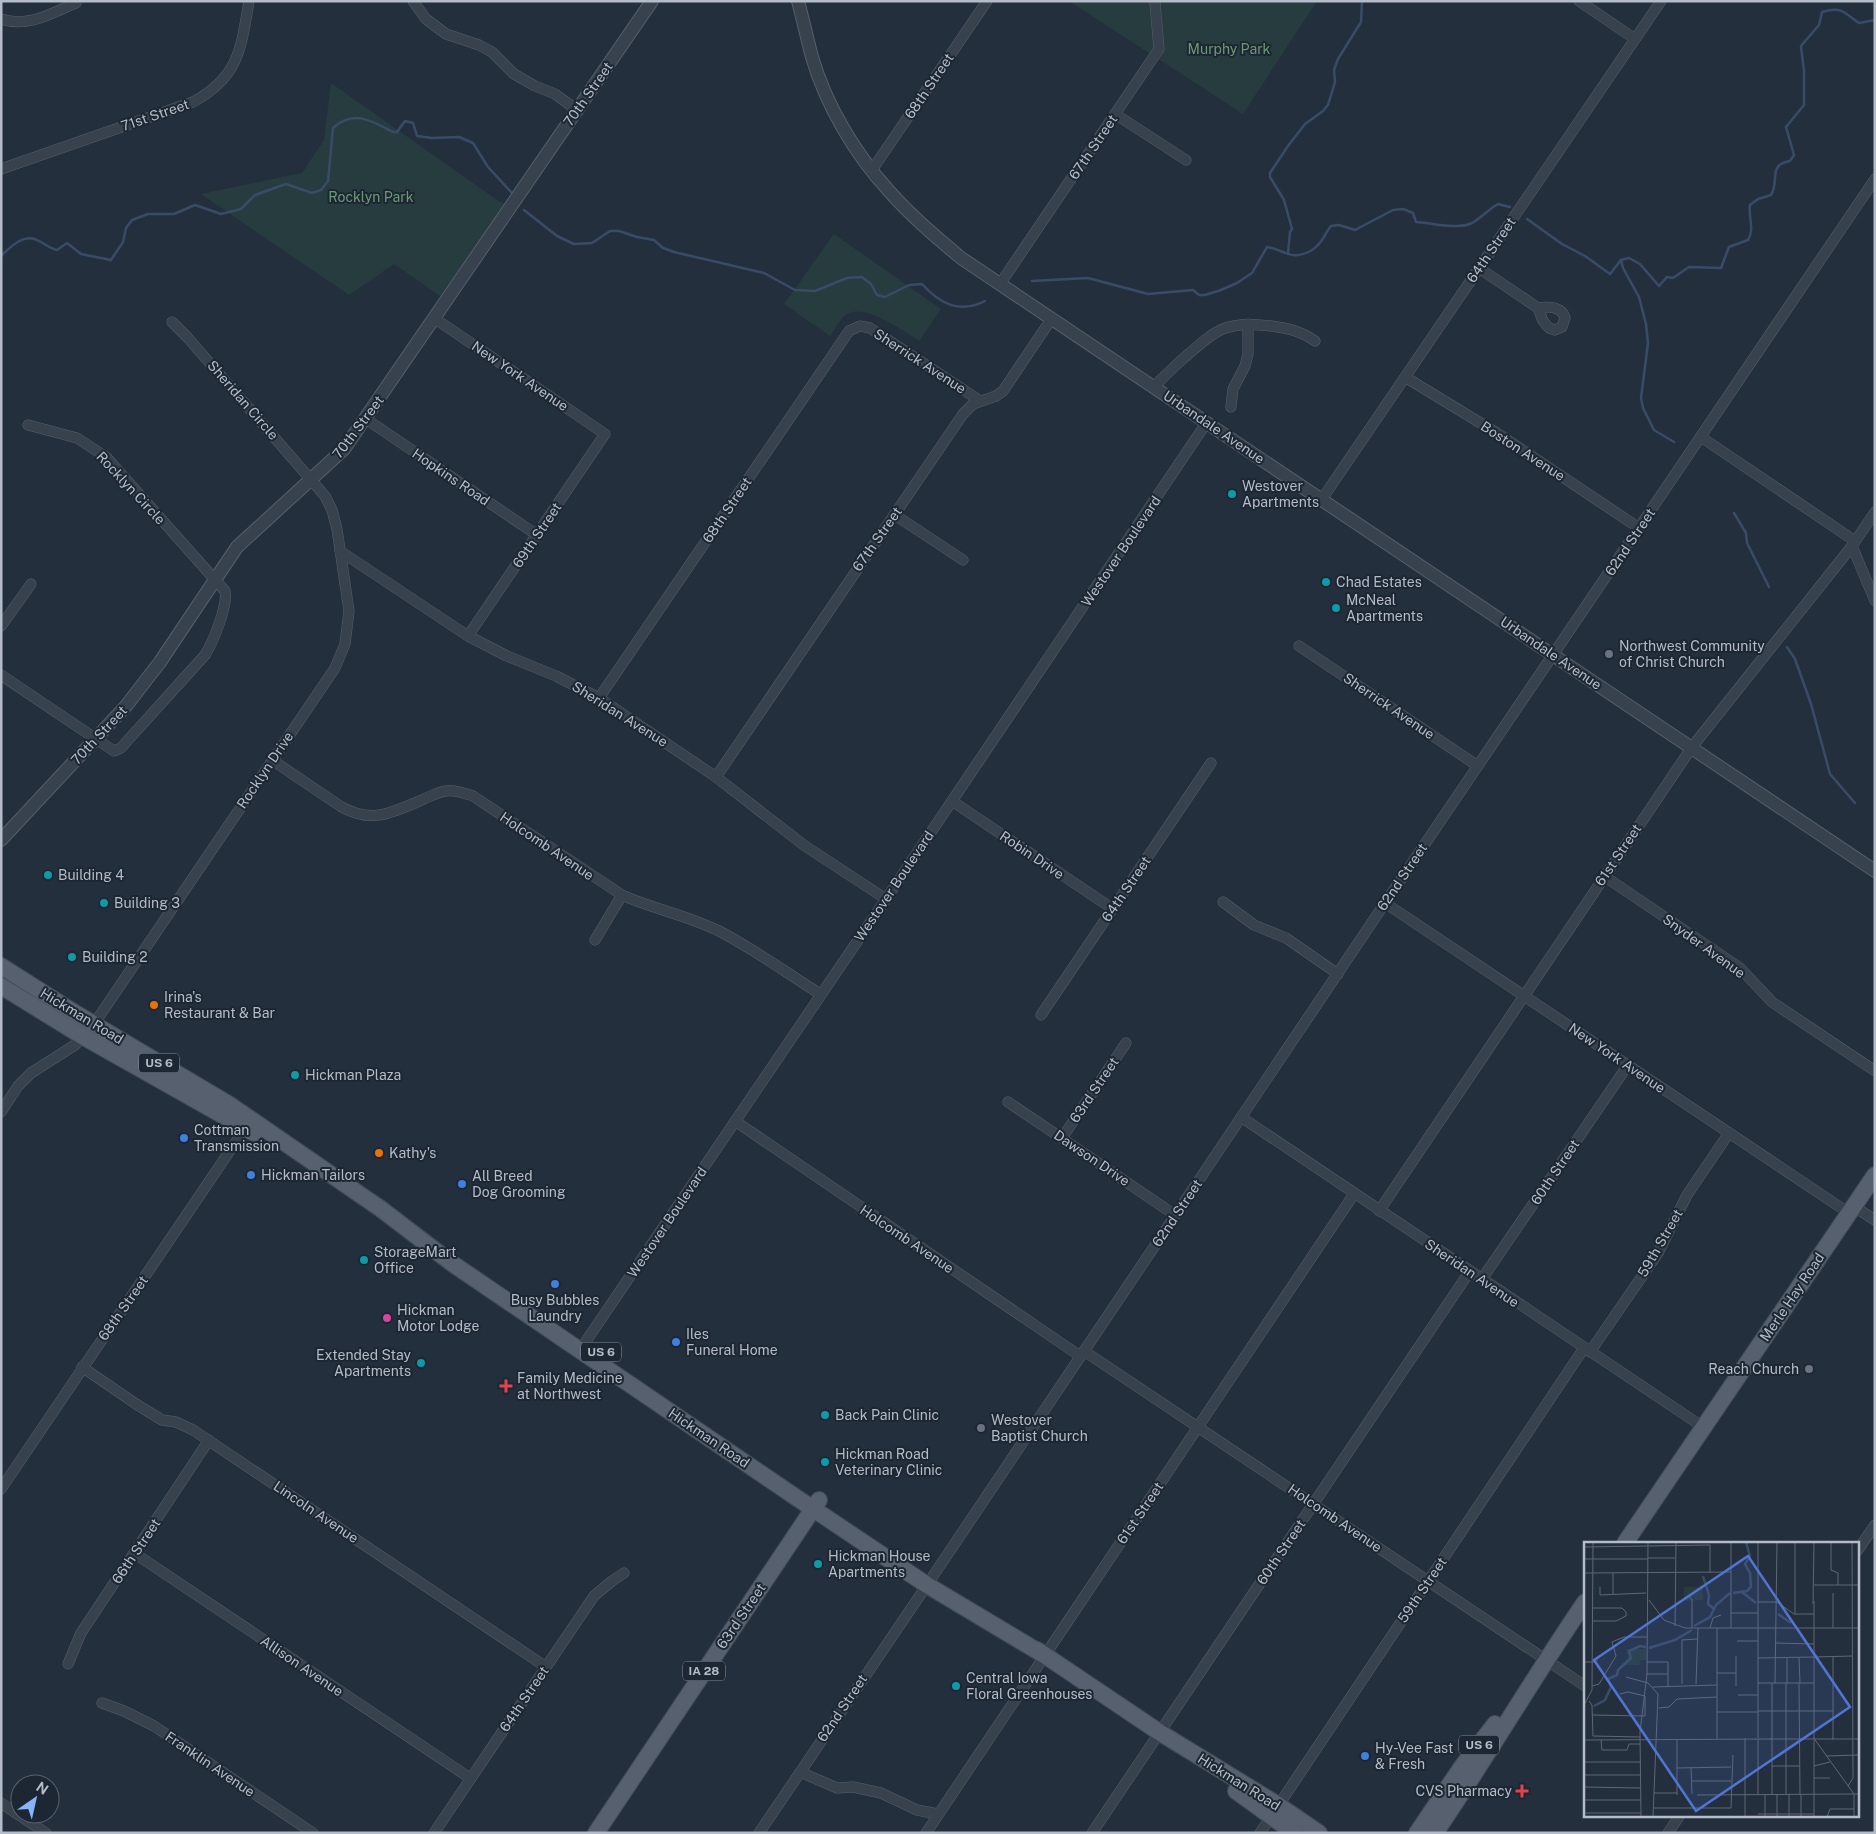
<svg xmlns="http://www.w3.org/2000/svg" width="1876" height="1834" font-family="'Public Sans',sans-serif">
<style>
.green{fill:#263c3f}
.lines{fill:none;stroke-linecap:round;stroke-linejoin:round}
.stream{stroke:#394c67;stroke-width:2.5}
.minor-casing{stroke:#565f6c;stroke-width:11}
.tertiary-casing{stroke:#565f6c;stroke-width:14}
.primary-casing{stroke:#414a57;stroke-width:18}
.minor{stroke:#38414e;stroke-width:10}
.tertiary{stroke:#38414e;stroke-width:12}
.primary{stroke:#56606e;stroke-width:16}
.culture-dot{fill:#0f9aa8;stroke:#1d2633;stroke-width:2}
.worship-dot{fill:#6b7280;stroke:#1d2633;stroke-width:2}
.food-dot{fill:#e8710a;stroke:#1d2633;stroke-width:2}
.shop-dot{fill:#3f7fe0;stroke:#1d2633;stroke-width:2}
.hotel-dot{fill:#d1479c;stroke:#1d2633;stroke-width:2}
.health-dot{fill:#e0444e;stroke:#1d2633;stroke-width:2}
.labels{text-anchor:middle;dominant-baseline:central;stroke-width:4;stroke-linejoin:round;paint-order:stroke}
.shield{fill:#1d2633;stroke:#878f9c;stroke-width:1}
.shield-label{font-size:12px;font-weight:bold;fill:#b4bcc9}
.park-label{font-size:14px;fill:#6b9a76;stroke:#1d2633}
.street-label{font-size:14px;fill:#b4bcc9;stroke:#1d2633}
.poi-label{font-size:14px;fill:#b4bcc9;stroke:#1d2633;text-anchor:start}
.inset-river{fill:none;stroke:#394c67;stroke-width:2.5}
.inset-road{fill:none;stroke:#5e6776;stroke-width:1}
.view{fill:#5274d3;fill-opacity:0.15;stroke:#5274d3;stroke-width:2.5}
.inset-edge{fill:none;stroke:#b4bcc9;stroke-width:2.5}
</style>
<rect width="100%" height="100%" fill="#242f3e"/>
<!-- green -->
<g class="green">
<polygon points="1069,1 1317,1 1243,114"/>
<polygon points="331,83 500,202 512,205 446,300 394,264 349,295 201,194 302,173 324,140"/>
<path d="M834,234L941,309L919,341C904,331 861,300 844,316C839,322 834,330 830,336L784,304Z"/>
</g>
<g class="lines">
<!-- stream -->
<g class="stream">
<path d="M524,210L557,236L574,244L592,243L610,231H619L637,237L654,240L663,248L674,252L764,273L795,290L815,291L847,278L862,277L871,284L877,295L885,297L909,285L922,284C940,304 960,314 985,301"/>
<path d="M1527,219L1562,244L1585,256L1610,274L1621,260L1629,258L1640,264L1659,286L1667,277L1673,278L1689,267L1721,268L1729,247L1748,240C1755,228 1748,217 1750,205L1758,199L1771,195C1780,181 1767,165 1790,161L1794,155L1786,127L1804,105V71L1801,46L1819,25L1822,12C1842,6 1843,12 1859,23L1875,20"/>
<polyline points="1288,254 1290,232 1292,229 1284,200 1270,177 1270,173 1288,146 1305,124 1323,111 1328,105 1335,82 1334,70 1338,59 1361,22 1362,1"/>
<path d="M1,256C10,247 25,232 39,241C45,244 49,248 57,250L67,243L81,254L111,260L123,242L126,228L132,220L148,214H174L195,205L221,214L241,209L255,195L286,184L312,193L321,190L328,181L333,128C354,109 372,121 393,132H397L405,121L413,123L417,136L432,138L459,137L473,143L488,167L511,192"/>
<polyline points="1621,260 1623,268 1639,297 1646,324 1648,343 1641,398 1643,408 1654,430 1674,442"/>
<path d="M1032,281L1088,278L1148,294L1193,290L1199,295H1205L1221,290L1237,283L1252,273L1267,247C1275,248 1281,252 1289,254C1297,258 1312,252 1318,245C1323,240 1326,232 1331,226L1339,225L1355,230L1393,210L1403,209L1413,213L1416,222C1432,223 1457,230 1472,223C1481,218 1489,209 1498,204L1510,207"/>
<polyline points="1734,513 1746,533 1747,543 1769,587"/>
<polyline points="1787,647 1795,659 1811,704 1830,774 1855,803"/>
</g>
<!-- minor casing -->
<g class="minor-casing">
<g id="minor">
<polyline points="413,1 426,19 446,34 479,45 492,52 514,74 535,86 555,94 577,110"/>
<polyline points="1579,1 1635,39"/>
<path d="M1,19C28,28 52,13 76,3"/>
<polyline points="1115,114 1186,160"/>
<path d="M1,169L193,102C239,77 241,49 249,1"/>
<polyline points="872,170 987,1"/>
<path d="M1479,268L1538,308L1543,321L1549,328L1555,330L1562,327L1565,318C1562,307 1549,306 1538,308"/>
<polyline points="1000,284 1159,49 1155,3"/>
<polyline points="434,318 605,434 468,636"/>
<polyline points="1405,377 1497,433 1639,528"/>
<path d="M1154,387C1164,376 1174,367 1185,357C1217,329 1227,320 1271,326C1287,328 1301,331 1315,341"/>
<polyline points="1231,407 1233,389 1245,366 1248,354 1248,324"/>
<polyline points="366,419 537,535"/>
<polyline points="1701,437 1855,541"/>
<polyline points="1322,499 1661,1"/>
<polyline points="895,515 963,560"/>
<polyline points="1852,546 1875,601"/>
<polyline points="340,551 468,636 507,656 556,676 599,698 716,777 805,846 886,899"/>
<polyline points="1,626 31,584"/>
<polyline points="1299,646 1478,766"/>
<path d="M1,675L114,751L121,748L128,740L205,655C213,642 228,606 225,591L106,457L77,438L28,425"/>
<polyline points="599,698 849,331 860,326 870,328 979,400"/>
<path d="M272,760L340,806C372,825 393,812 424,799C431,796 438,792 446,791C456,790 464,793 473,796L622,895C653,909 687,915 719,931C754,949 787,973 820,994"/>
<polyline points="716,777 963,414 973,404 996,396 1003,391 1052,318"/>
<polyline points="952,801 1113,909"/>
<polyline points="1604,876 1740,968 1772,1002 1875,1071"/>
<polyline points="1223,902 1254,925 1286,938 1338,974"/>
<polyline points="1385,903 1849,1213"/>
<polyline points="595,940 622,895"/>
<polyline points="1041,1015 1211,763"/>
<polyline points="1008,1102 1175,1215"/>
<polyline points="1,1112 18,1086 31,1073 75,1045 94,1024 335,668 345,644 349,611 337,529 332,510 325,496 188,338 172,322"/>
<polyline points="1241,1117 1703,1427"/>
<polyline points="735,1121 1080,1356"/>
<polyline points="1062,1138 1126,1043"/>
<polyline points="1853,1206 1875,1220"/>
<polyline points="1379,1211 1692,747 1852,546 1875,512"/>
<polyline points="1482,1279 1628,1065"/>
<polyline points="580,1350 886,899 1207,422"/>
<polyline points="1084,1351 1585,1686"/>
<polyline points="1590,1352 1658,1253 1687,1195 1729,1133"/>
<polyline points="82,1367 136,1404 162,1420 176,1422 193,1430 546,1667"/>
<polyline points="1,1489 248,1124"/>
<polyline points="1857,1551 1875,1525"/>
<polyline points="134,1553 470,1778"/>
<polyline points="933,1576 1385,903 1875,179"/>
<polyline points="68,1664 81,1633 209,1440"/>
<polyline points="102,1703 124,1711 154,1726 313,1833"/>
<polyline points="800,1772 837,1788 853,1787 881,1793 917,1810 938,1814"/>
<polyline points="1,1803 46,1833"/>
<polyline points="434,1833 594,1596 612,1581 624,1573"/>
<polyline points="759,1833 927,1585"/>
<polyline points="926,1833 1354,1194"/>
<polyline points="1092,1833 1470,1271"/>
<polyline points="1260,1833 1584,1348"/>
<polyline points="1668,1833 1680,1815"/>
</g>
</g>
<!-- tertiary casing -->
<g class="tertiary-casing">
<g id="tertiary">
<path d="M798,1C803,20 807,38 812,57C826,105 855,154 889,191C911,216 936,237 961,258L1875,871"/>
<polyline points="1,840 126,706 160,662 237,547 344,449 652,1"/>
</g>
</g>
<!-- primary casing -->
<g class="primary-casing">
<g id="primary">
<polyline points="1,966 75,1013 230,1105 381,1209 453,1264 794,1496 927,1585 1044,1655"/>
<polyline points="1,986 82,1036 254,1133"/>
<polyline points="1625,1543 1875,1175"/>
<polyline points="1037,1650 1159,1732 1278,1805 1319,1833"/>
<polyline points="1236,1791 1294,1833"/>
<polyline points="596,1833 819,1500"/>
<polyline points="1417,1833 1461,1768 1495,1724"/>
<path d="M1435,1833C1487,1757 1533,1678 1585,1602"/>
</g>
</g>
<!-- minor -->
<use href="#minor" class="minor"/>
<!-- tertiary -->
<use href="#tertiary" class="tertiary"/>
<!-- primary -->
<use href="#primary" class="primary"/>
</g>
<!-- markers -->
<g class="culture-dot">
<circle cx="1232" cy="494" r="5"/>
<circle cx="1326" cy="582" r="5"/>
<circle cx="1336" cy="608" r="5"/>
<circle cx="48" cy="875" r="5"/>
<circle cx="104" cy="903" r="5"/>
<circle cx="72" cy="957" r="5"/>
<circle cx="295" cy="1075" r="5"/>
<circle cx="364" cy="1260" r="5"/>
<circle cx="421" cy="1363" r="5"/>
<circle cx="825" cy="1415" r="5"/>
<circle cx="825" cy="1462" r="5"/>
<circle cx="818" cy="1564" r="5"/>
<circle cx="956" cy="1686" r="5"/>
</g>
<g class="worship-dot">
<circle cx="1609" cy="654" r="5"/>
<circle cx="1809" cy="1369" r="5"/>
<circle cx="981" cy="1428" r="5"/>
</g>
<g class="food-dot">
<circle cx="154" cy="1005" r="5"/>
<circle cx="379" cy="1153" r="5"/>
</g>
<g class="shop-dot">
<circle cx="184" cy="1138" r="5"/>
<circle cx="251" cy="1175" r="5"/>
<circle cx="462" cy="1184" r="5"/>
<circle cx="555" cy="1284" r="5"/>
<circle cx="676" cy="1342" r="5"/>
<circle cx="1365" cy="1756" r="5"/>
</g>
<circle class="hotel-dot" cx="387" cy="1318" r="5"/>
<g class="health-dot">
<path d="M503.5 1378.5h5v5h5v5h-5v5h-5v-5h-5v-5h5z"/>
<path d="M1519.5 1783.5h5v5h5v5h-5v5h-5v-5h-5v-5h5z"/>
</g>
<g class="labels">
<!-- shield labels -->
<g class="shield">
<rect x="139" y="1053.5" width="40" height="19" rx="4"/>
<rect x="581" y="1342.5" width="40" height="19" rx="4"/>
<rect x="683" y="1661.5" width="42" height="19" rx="4"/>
<rect x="1459" y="1735.5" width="40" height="19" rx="4"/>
</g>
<g class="shield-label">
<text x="159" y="1063">US 6</text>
<text x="601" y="1352">US 6</text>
<text x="704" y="1671">IA 28</text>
<text x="1479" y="1745">US 6</text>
</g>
<!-- park labels -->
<g class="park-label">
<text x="1229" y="49">Murphy Park</text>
<text x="371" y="197">Rocklyn Park</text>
</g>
<!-- street labels -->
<g class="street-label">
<text transform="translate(929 86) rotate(-56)">68th Street</text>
<text transform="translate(588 94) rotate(-55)">70th Street</text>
<text transform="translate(155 115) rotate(-19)">71st Street</text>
<text transform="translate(1093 147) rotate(-56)">67th Street</text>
<text transform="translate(1491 250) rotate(-56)">64th Street</text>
<text transform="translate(920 361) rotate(33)">Sherrick Avenue</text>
<text transform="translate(520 376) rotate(34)">New York Avenue</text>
<text transform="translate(243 400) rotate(49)">Sheridan Circle</text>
<text transform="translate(358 427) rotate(-53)">70th Street</text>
<text transform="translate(1214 427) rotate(34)">Urbandale Avenue</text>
<text transform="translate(1523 451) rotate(33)">Boston Avenue</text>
<text transform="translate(451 477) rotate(34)">Hopkins Road</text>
<text transform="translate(131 488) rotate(47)">Rocklyn Circle</text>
<text transform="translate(727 510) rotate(-56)">68th Street</text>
<text transform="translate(537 535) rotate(-56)">69th Street</text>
<text transform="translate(877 539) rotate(-55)">67th Street</text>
<text transform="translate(1630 542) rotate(-56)">62nd Street</text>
<text transform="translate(1121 551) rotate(-56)">Westover Boulevard</text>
<text transform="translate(1551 653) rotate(34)">Urbandale Avenue</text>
<text transform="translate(1389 706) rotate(34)">Sherrick Avenue</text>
<text transform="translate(620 714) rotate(32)">Sheridan Avenue</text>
<text transform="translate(99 735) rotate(-47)">70th Street</text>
<text transform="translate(265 770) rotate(-56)">Rocklyn Drive</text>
<text transform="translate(547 846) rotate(34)">Holcomb Avenue</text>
<text transform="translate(1032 855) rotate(34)">Robin Drive</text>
<text transform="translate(1618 855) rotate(-56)">61st Street</text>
<text transform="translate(1402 877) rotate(-56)">62nd Street</text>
<text transform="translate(894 886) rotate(-56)">Westover Boulevard</text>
<text transform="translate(1126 889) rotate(-56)">64th Street</text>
<text transform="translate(1704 946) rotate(36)">Snyder Avenue</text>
<text transform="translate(82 1016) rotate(31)">Hickman Road</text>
<text transform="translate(1617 1058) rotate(34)">New York Avenue</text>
<text transform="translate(1094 1090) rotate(-56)">63rd Street</text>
<text transform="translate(1092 1158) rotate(34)">Dawson Drive</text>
<text transform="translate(1555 1172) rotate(-56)">60th Street</text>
<text transform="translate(1177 1213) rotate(-56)">62nd Street</text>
<text transform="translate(667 1222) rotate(-56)">Westover Boulevard</text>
<text transform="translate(907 1239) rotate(34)">Holcomb Avenue</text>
<text transform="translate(1660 1243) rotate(-60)">59th Street</text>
<text transform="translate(1472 1273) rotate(34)">Sheridan Avenue</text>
<text transform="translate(1792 1297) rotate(-56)">Merle Hay Road</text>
<text transform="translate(123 1308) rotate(-55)">68th Street</text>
<text transform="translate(709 1438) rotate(34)">Hickman Road</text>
<text transform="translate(316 1512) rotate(34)">Lincoln Avenue</text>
<text transform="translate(1140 1513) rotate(-56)">61st Street</text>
<text transform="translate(1335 1518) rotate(34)">Holcomb Avenue</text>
<text transform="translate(136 1551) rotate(-56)">66th Street</text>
<text transform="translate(1281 1552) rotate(-56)">60th Street</text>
<text transform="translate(1422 1590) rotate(-56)">59th Street</text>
<text transform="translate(741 1616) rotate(-56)">63rd Street</text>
<text transform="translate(302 1666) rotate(34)">Allison Avenue</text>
<text transform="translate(524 1699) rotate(-56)">64th Street</text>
<text transform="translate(842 1708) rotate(-56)">62nd Street</text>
<text transform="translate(210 1764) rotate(34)">Franklin Avenue</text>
<text transform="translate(1239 1782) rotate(32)">Hickman Road</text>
</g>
<!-- poi labels -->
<g class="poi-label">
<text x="1242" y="486">Westover<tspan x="1242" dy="16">Apartments</tspan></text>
<text x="1336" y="582">Chad Estates</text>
<text x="1346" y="600">McNeal<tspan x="1346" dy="16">Apartments</tspan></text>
<text x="1619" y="646">Northwest Community<tspan x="1619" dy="16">of Christ Church</tspan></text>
<text x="58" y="875">Building 4</text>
<text x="114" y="903">Building 3</text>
<text x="82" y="957">Building 2</text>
<text x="164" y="997">Irina's<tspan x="164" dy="16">Restaurant &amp; Bar</tspan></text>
<text x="305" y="1075">Hickman Plaza</text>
<text x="194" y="1130">Cottman<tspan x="194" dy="16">Transmission</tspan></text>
<text x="389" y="1153">Kathy's</text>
<text x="261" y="1175">Hickman Tailors</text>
<text x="472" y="1176">All Breed<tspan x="472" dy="16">Dog Grooming</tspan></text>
<text x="374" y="1252">StorageMart<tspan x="374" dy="16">Office</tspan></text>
<text x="555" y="1300" text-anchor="middle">Busy Bubbles<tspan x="555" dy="16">Laundry</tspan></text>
<text x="397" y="1310">Hickman<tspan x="397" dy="16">Motor Lodge</tspan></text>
<text x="686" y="1334">Iles<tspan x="686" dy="16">Funeral Home</tspan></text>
<text x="411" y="1355" text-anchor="end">Extended Stay<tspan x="411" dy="16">Apartments</tspan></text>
<text x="1799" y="1369" text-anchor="end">Reach Church</text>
<text x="517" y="1378">Family Medicine<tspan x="517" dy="16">at Northwest</tspan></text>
<text x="835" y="1415">Back Pain Clinic</text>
<text x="991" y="1420">Westover<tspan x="991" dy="16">Baptist Church</tspan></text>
<text x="835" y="1454">Hickman Road<tspan x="835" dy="16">Veterinary Clinic</tspan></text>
<text x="828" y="1556">Hickman House<tspan x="828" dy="16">Apartments</tspan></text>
<text x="966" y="1678">Central Iowa<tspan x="966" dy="16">Floral Greenhouses</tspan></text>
<text x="1375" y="1748">Hy-Vee Fast<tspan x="1375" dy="16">&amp; Fresh</tspan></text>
<text x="1512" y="1791" text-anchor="end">CVS Pharmacy</text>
</g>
</g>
<!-- overview -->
<g transform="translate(1584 1542)">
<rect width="275" height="275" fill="#242f3e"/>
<path d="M118,32L119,58L92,59L100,57V45H117ZM42,107H62L63,118H57L55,123H37L44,116Z" fill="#263c3f"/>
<path class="inset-river" d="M119,34L125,53L124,62L130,67M158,50L172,61M149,51L163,49L167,45L166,31L161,22L166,14L162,0M194,72L207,81M110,84L126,75L132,63L146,51M65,106L91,98L108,88M10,164L21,158L27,145L24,137L33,133L34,128L47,116L45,109L56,104L62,105"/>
<path class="inset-road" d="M174,0V196M211,0V72M247,0V28L254,31V43M0,5L126,3V31M64,16H91M0,17H64M0,31L147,30M230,43H275M16,45V53L62,51M249,51V86M29,52V31M105,54L108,58V86M65,58L80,78L101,86H275M230,59V197M174,60H193M193,60L210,72H230M229,62L230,0M8,66H38L42,70V74L32,79H9M147,71H174M91,84L92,0M126,86L129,76L137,73M147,86V0M153,99H174M191,101L230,102M152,114V144M249,114V197M215,115L216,141M230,115L269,114M174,116L230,115M0,120H11L16,114M63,120H84V145M133,131H152M63,132H84M42,135L64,141L74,152L69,275M174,141H230M188,141V252M191,141L193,0M202,141V252M203,141V115M215,141L216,252M98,142V98L113,97M112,142L114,86M8,144L15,142L32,114L28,100L40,95H64M69,145L133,143M154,153H174M5,159L8,163L9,194L56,195M0,163L8,148L9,0M75,166L85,165L93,157L133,155M174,169H249M133,170H174M8,173L61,174V154L44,150L36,152M229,195L270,252H275M161,196V275M93,197V253M133,197V86M186,197H249M248,197H275M0,198L188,197M17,198L18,208H43L45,202H56M230,198V275M242,214L275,213M0,220H57M188,224H216M230,224L246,220M107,225L108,252M93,226L147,225M0,233H57M230,236H246M107,239H147M264,244L269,236L268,0M0,245L57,246M70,251H93M174,252V197M181,252V275M193,252V275M217,252V275M113,253L270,252V275M0,258H57M70,266H147L149,213M0,271H57M174,272H230M57,275L56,190L63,132L64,0M205,275V252M243,275L246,267H270"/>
<path class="view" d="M164,14L266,165L112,269L10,118Z"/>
<rect width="275" height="275" class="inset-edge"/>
</g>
<!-- border -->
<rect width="1876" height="1834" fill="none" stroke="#b4bcc9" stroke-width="5"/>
<!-- north arrow -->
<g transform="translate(35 1799) rotate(34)"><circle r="24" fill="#1d2633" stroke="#59626f"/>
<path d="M0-4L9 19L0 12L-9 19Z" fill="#8ab4f8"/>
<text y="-8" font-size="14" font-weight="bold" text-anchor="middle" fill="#b4bcc9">N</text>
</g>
</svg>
